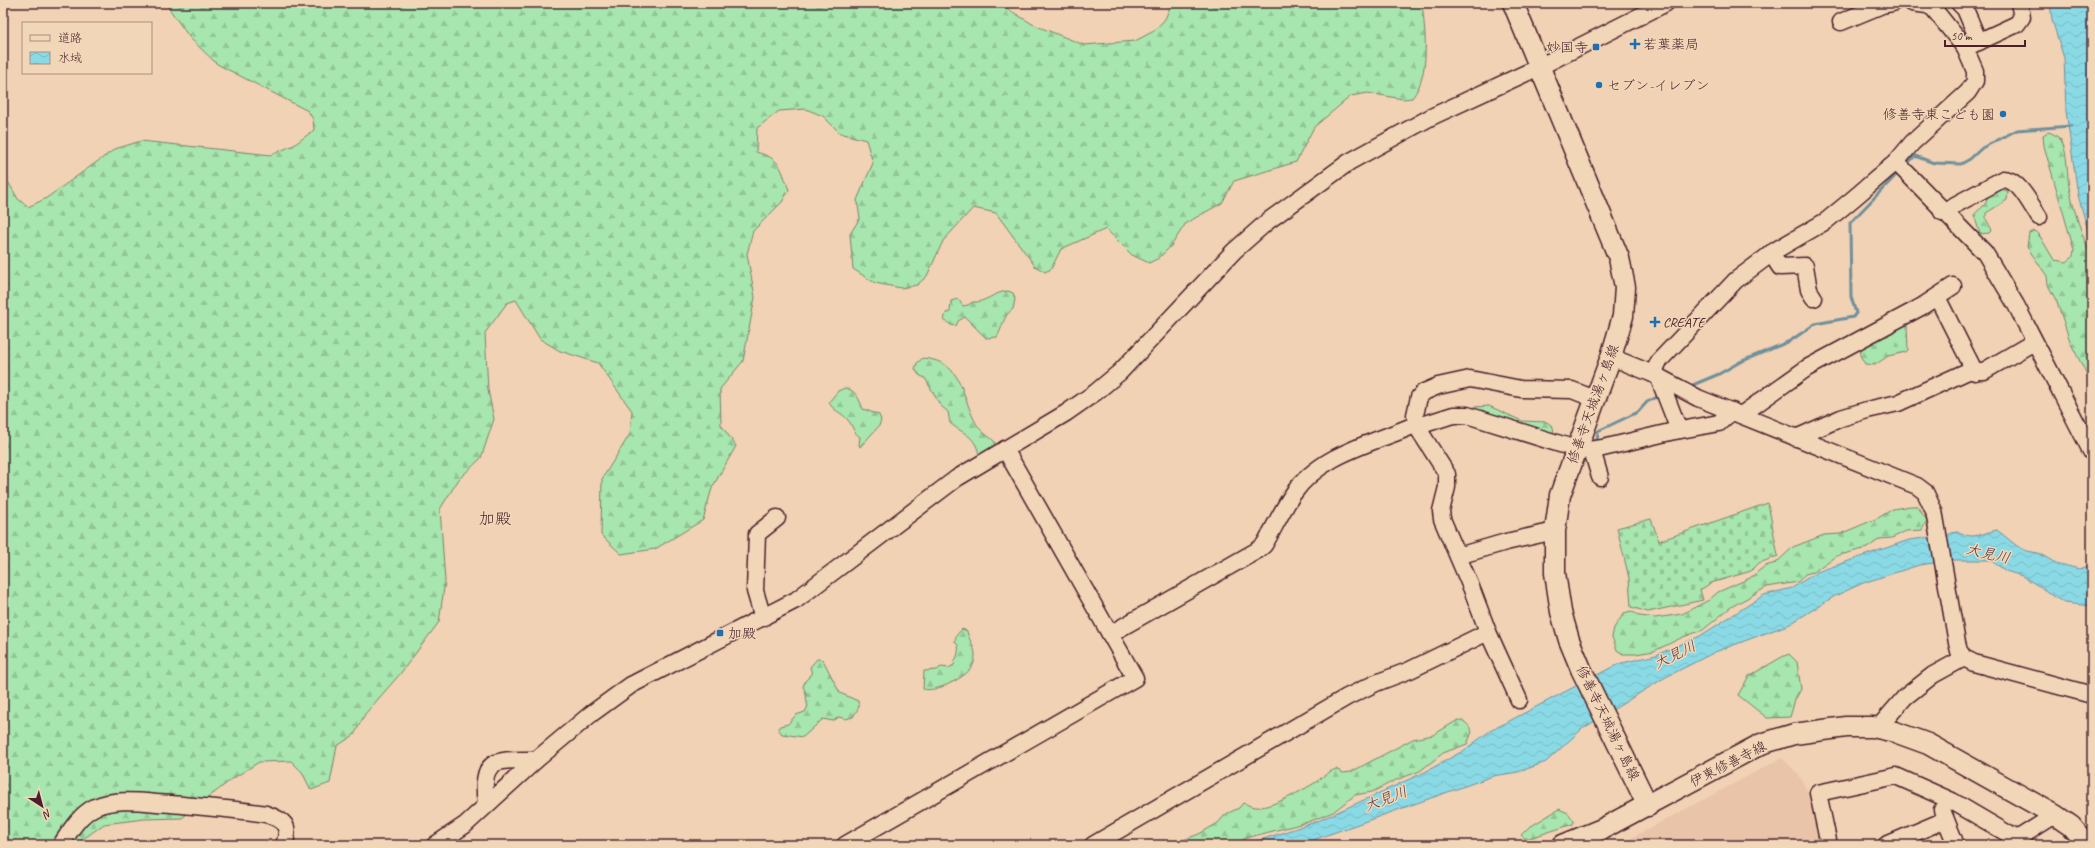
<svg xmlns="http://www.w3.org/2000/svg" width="2095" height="848" font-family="Caveat,'Klee One',sans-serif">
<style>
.built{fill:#e9c4a8}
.forest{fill:url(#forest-firs);stroke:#78826c}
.cemetery{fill:url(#cemetery-stones);stroke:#78826c}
.water{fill:url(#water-waves);stroke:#708f9b}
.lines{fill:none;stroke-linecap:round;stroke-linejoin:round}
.stream{stroke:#708f9b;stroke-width:3}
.minor-casing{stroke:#4a1f2b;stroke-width:19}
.major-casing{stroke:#4a1f2b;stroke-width:23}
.minor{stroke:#f1d7b8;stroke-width:16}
.major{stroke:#f1d7b8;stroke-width:20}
.poi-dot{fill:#1f6fb2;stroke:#f1d7b8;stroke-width:1.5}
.labels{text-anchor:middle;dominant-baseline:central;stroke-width:3;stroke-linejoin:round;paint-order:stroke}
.poi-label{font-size:14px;fill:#4a1f2b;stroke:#f1d7b8;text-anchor:start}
.street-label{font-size:14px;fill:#4a1f2b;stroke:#f1d7b8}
.water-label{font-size:15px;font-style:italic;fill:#543b47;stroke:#f1d7b8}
.quarter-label{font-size:16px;fill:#4a1f2b;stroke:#f1d7b8}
</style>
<defs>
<pattern id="forest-firs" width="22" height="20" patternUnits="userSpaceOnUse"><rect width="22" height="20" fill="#a7e6ae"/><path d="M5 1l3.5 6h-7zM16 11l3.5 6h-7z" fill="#91c596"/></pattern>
<pattern id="cemetery-stones" width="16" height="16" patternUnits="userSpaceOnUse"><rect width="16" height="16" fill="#a7e6ae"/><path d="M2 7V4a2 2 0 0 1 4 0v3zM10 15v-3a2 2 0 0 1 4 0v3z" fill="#91c596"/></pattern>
<pattern id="water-waves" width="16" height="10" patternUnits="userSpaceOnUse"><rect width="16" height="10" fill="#8adae6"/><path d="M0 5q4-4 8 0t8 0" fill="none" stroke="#79bbc5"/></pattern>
</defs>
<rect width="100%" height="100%" fill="#f1d2b4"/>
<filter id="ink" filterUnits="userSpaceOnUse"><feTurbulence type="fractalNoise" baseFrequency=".025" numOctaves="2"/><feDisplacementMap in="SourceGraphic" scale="8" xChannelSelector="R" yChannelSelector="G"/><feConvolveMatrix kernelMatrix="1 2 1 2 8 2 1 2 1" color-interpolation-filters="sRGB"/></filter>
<g filter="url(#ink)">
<!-- built -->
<polygon class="built" points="1782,758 1799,775 1809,794 1823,845 1618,845"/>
<!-- forest -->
<g class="forest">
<path d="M165,3H998L1034,25L1084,45L1135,41L1154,31L1165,19L1172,3H1422C1425,31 1431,75 1412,98L1403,99L1368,93L1351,96L1314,127L1296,162L1234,181L1222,203L1186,223L1171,246L1159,258L1149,263L1132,255L1106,229L1061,249L1051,269L1045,272L1035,266L996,213L973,208L943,241L927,276L917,285L901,288L875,283L853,269L850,234L860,218L857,200L873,163L866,140L840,133L823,116L806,109L779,111L757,128L756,152C781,159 780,166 789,190L782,202L753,231L747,254L755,297L743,361L720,389L721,425L736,446L712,488L703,520L655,549L621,554L601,535L602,479L630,434L632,411L598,363L560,351L540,339L516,300L507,303L485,333L488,390L494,419L481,458L459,479L440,509L445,581L439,622L400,674L365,714L354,735L337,746L330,783L311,790L302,772L291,761L259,762L232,779L182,818L144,819L104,824L75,845H3V173L18,199L28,207L45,199L115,149L141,141L271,155L294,145L314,130L313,119L308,111L217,64L190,38Z"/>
<path d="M2048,132C2052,133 2058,136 2061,140C2069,155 2066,176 2070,192C2075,215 2083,237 2092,259V384L2071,344L2057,302L2048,285L2047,276L2027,247L2029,233L2034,231L2038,233L2054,260L2067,262L2073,256L2074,250L2044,146L2043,135Z"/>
<path d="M2000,189L2008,191L2007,200L1986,213V219L1992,230L1989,233L1980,234L1974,215C1979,208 1988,206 1987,196Z"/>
<path d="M1008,291L1013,293L1015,299L1013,309C1003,315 1003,327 997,337L986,338L965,317L958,321L956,326L951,325L944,320L946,313L950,312L951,301L958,299L963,306L968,305L973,302C985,303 994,292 1008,291Z"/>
<polygon points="1904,323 1907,325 1908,350 1906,352 1888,356 1875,365 1865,364 1860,355 1862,345"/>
<path d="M923,358C965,362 960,396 977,425C981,432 989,436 995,442V448L988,454H979C974,434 964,435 950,423L948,412L940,405L925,378L919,375L915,369L917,363Z"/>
<path d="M845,388C856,390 859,399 863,409L879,415L881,420L879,426L860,447L859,445L860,437C853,433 853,425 847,419C841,412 833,411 829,402L838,391Z"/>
<polygon points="1489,406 1522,421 1547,422 1553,427 1554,434 1552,436 1472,410 1474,407"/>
<polygon points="1910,506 1917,506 1927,520 1922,530 1906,531 1892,538 1880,539 1867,548 1836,556 1813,572 1805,574 1798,582 1767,587 1731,607 1703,630 1683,637 1654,651 1636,654 1623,654 1617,650 1612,637 1614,628 1624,613 1631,611 1640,616 1655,618 1682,614 1709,600 1718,592 1750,578 1765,566 1776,563 1793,547 1824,535 1840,534 1878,518 1893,509"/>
<path d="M962,629L967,631C968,639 975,646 975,655C975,658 974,664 972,667C965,678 935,693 923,689L924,671L937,670L941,667L949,668L955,664L954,661C958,658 959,649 958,645L955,642L956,636Z"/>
<polygon points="1789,654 1797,662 1801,689 1795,700 1790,717 1767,718 1738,695 1749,676 1782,657"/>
<path d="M817,659L823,660L840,693L858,701L859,707L853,717L846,719L839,717L833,721L823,719L803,737L782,734L778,729L780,726L788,724L796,715L805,712L808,706C805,700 808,693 803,687L805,681L812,674L810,667Z"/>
<path d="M1458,720C1466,721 1469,725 1472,732L1467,744L1443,753L1420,771L1396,780L1372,792L1355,795L1333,812L1308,822L1246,838L1235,845H1170L1199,834L1218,823L1226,814L1239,808L1243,803C1247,804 1251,807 1255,807C1270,809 1299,792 1313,784C1321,779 1327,772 1336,769L1343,773L1351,772L1413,739L1433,735Z"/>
<polygon points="1559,809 1568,813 1574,821 1573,824 1530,838 1524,838 1521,835 1528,828"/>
</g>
<!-- cemetery -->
<polygon class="cemetery" points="1768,503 1778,556 1759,563 1751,571 1711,583 1700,590 1703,600 1648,612 1631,607 1629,578 1617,528 1651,519 1659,541"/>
<!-- water -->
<g class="water">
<polygon points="2050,3 2085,3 2092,32 2092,245 2078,195 2066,111 2064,58 2052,20"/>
<path d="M1997,530L2017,546L2027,551L2038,553L2056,563L2079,569L2092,565V606L2064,603L2037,585L2022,576L2006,571L1990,560H1955L1919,565L1863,583L1835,596L1790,624L1715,652L1664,678L1582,729L1546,762L1518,772L1493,776L1299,845H1245L1318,821L1425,772L1463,751L1490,731L1618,664L1656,655L1700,636L1764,595L1792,588L1817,572L1909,540L1948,535C1959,528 1963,536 1972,536C1980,536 1990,531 1997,530Z"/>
</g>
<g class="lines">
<!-- stream -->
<g class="stream">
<polyline points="1906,165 1915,156 1934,163 1961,164 1970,159 1982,148 2017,130 2071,126"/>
<polyline points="1688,387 1719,374 1740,362 1790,341 1815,324 1853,317 1856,313 1851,297 1850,223 1899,172"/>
<polyline points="1597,441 1598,431 1638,412 1647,402 1661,395"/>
</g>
<!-- minor casing -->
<g class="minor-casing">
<g id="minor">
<polyline points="1912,3 1927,5 1933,8 1965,48"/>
<polyline points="1959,3 1965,9 1979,42"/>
<polyline points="1841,22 1882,5 1893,3"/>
<polyline points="1896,162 1985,253 2016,305 2092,453"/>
<path d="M1942,212L2003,179C2019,179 2030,204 2039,217"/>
<polyline points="1771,253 1780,267 1805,266 1809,290 1814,298"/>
<polyline points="1937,297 1975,372"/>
<polyline points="1611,357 1653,374 1698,398 1917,486 1925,492 1934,511 1957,643 1959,651 1964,658 1974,663 2092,695"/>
<polyline points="1653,374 1659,361 1736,280 1776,250 1826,221 1854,198 1896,162 1912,143 1968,92 1975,81 1975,71 1965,48 2017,24 2022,17 2019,3"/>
<polyline points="1658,376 1679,430"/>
<polyline points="1741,415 1807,368 1921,307 1953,286"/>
<polyline points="1796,438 1841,418 1867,410 1898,403 1968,371 1984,371 2034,342"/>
<polyline points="1577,447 1588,450 1603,448 1670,432 1719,423 1732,411"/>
<polyline points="1592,450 1600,477"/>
<polyline points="1458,556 1506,542 1555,531"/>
<polyline points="763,618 755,591 757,534 777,518"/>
<polyline points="1488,632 1519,700"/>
<path d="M1110,634L1258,550L1264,545C1274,528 1282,510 1293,494C1321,453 1375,443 1417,424H1425L1453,415H1467L1576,449"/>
<polyline points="1878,728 1905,697 1933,675 1964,658"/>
<path d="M486,804C480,757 495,760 536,760"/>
<polyline points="1942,810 1956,845"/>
<polyline points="2017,839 2055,815"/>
<path d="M61,845C70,831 79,815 95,807C119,797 147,803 171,804C203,807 234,809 266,814C284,820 291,825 284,845"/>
<polyline points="435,845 465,825 536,760 591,714 631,685 796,600 957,478 1066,413 1096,392 1120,372 1234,251 1268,221 1349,162 1431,117 1539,67 1666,3"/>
<polyline points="845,845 1135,678 1005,449"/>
<polyline points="1093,845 1347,697 1376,683 1410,670 1488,632 1471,587 1442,519 1441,511 1447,487 1447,474 1419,430 1415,415 1419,397 1424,392 1438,386 1470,379 1521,389 1572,390 1595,399"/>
<polyline points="1829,845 1818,793 1896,776 1952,801 2017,839 2021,845"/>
<polyline points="1886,845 1945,820"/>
</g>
</g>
<!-- major casing -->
<g class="major-casing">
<g id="major">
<polyline points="1513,3 1619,258 1625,287 1623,316 1611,357 1560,495 1555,531 1555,573 1561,612 1569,640 1581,669 1648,806"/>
<polyline points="1563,845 1602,829 1761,744 1794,734 1846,727 1873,727 1895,732 1928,744 2055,815 2071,826 2087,845"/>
</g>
</g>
<!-- minor -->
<use href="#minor" class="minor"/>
<!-- major -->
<use href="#major" class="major"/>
</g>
</g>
<!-- markers -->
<g class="poi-dot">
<path d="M1633 38h4v4h4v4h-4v4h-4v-4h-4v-4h4z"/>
<rect x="1592" y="43" width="8" height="8" rx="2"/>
<circle cx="1599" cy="85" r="4"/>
<circle cx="2003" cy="114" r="4"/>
<path d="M1653 316h4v4h4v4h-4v4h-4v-4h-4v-4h4z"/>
<rect x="716" y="629" width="8" height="8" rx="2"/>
</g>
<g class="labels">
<!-- poi labels -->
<g class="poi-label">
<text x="1643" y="44">若葉薬局</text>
<text x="1588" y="47" text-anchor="end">妙国寺</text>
<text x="1607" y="85">セブン-イレブン</text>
<text x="1995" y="114" text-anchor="end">修善寺東こども園</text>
<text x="1663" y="322">CREATE</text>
<text x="728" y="633">加殿</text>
</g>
<!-- street labels -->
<g class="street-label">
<text transform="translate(1593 404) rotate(-70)">修善寺天城湯ヶ島線</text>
<text transform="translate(1608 723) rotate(64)">修善寺天城湯ヶ島線</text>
<text transform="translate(1728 764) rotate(-27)">伊東修善寺線</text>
</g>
<!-- water labels -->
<g class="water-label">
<text transform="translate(1988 554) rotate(13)">大見川</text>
<text transform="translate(1675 655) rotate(-26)">大見川</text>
<text transform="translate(1386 799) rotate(-21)">大見川</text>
</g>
<!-- quarter labels -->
<g class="quarter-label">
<text x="495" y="519">加殿</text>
</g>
</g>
<!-- margin -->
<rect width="2095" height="848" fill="none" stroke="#f1d7b8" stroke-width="16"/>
<rect x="8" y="8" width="2079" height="832" fill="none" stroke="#4a1f2b" stroke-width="1.5" filter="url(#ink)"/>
<!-- legend -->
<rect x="22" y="22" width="130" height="52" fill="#f1d7b8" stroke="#ae8d80"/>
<rect x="30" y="35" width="20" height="6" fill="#f1d7b8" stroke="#ae8d80"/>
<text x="58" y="42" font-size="12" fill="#4a1f2b">道路</text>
<rect x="30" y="52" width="20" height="12" fill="url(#water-waves)" stroke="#ae8d80"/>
<text x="58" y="62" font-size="12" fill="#4a1f2b">水域</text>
<!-- north arrow -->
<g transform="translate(42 806) rotate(144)" stroke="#f1d7b8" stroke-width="3" paint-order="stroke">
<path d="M0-3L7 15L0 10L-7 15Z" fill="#4a1f2b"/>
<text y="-6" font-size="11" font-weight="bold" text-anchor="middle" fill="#4a1f2b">N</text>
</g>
<!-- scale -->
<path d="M1945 40v6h80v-6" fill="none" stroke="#4a1f2b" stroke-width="2"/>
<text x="1951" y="40" font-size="12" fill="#4a1f2b" stroke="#f1d7b8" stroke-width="3" paint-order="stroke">50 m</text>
</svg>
